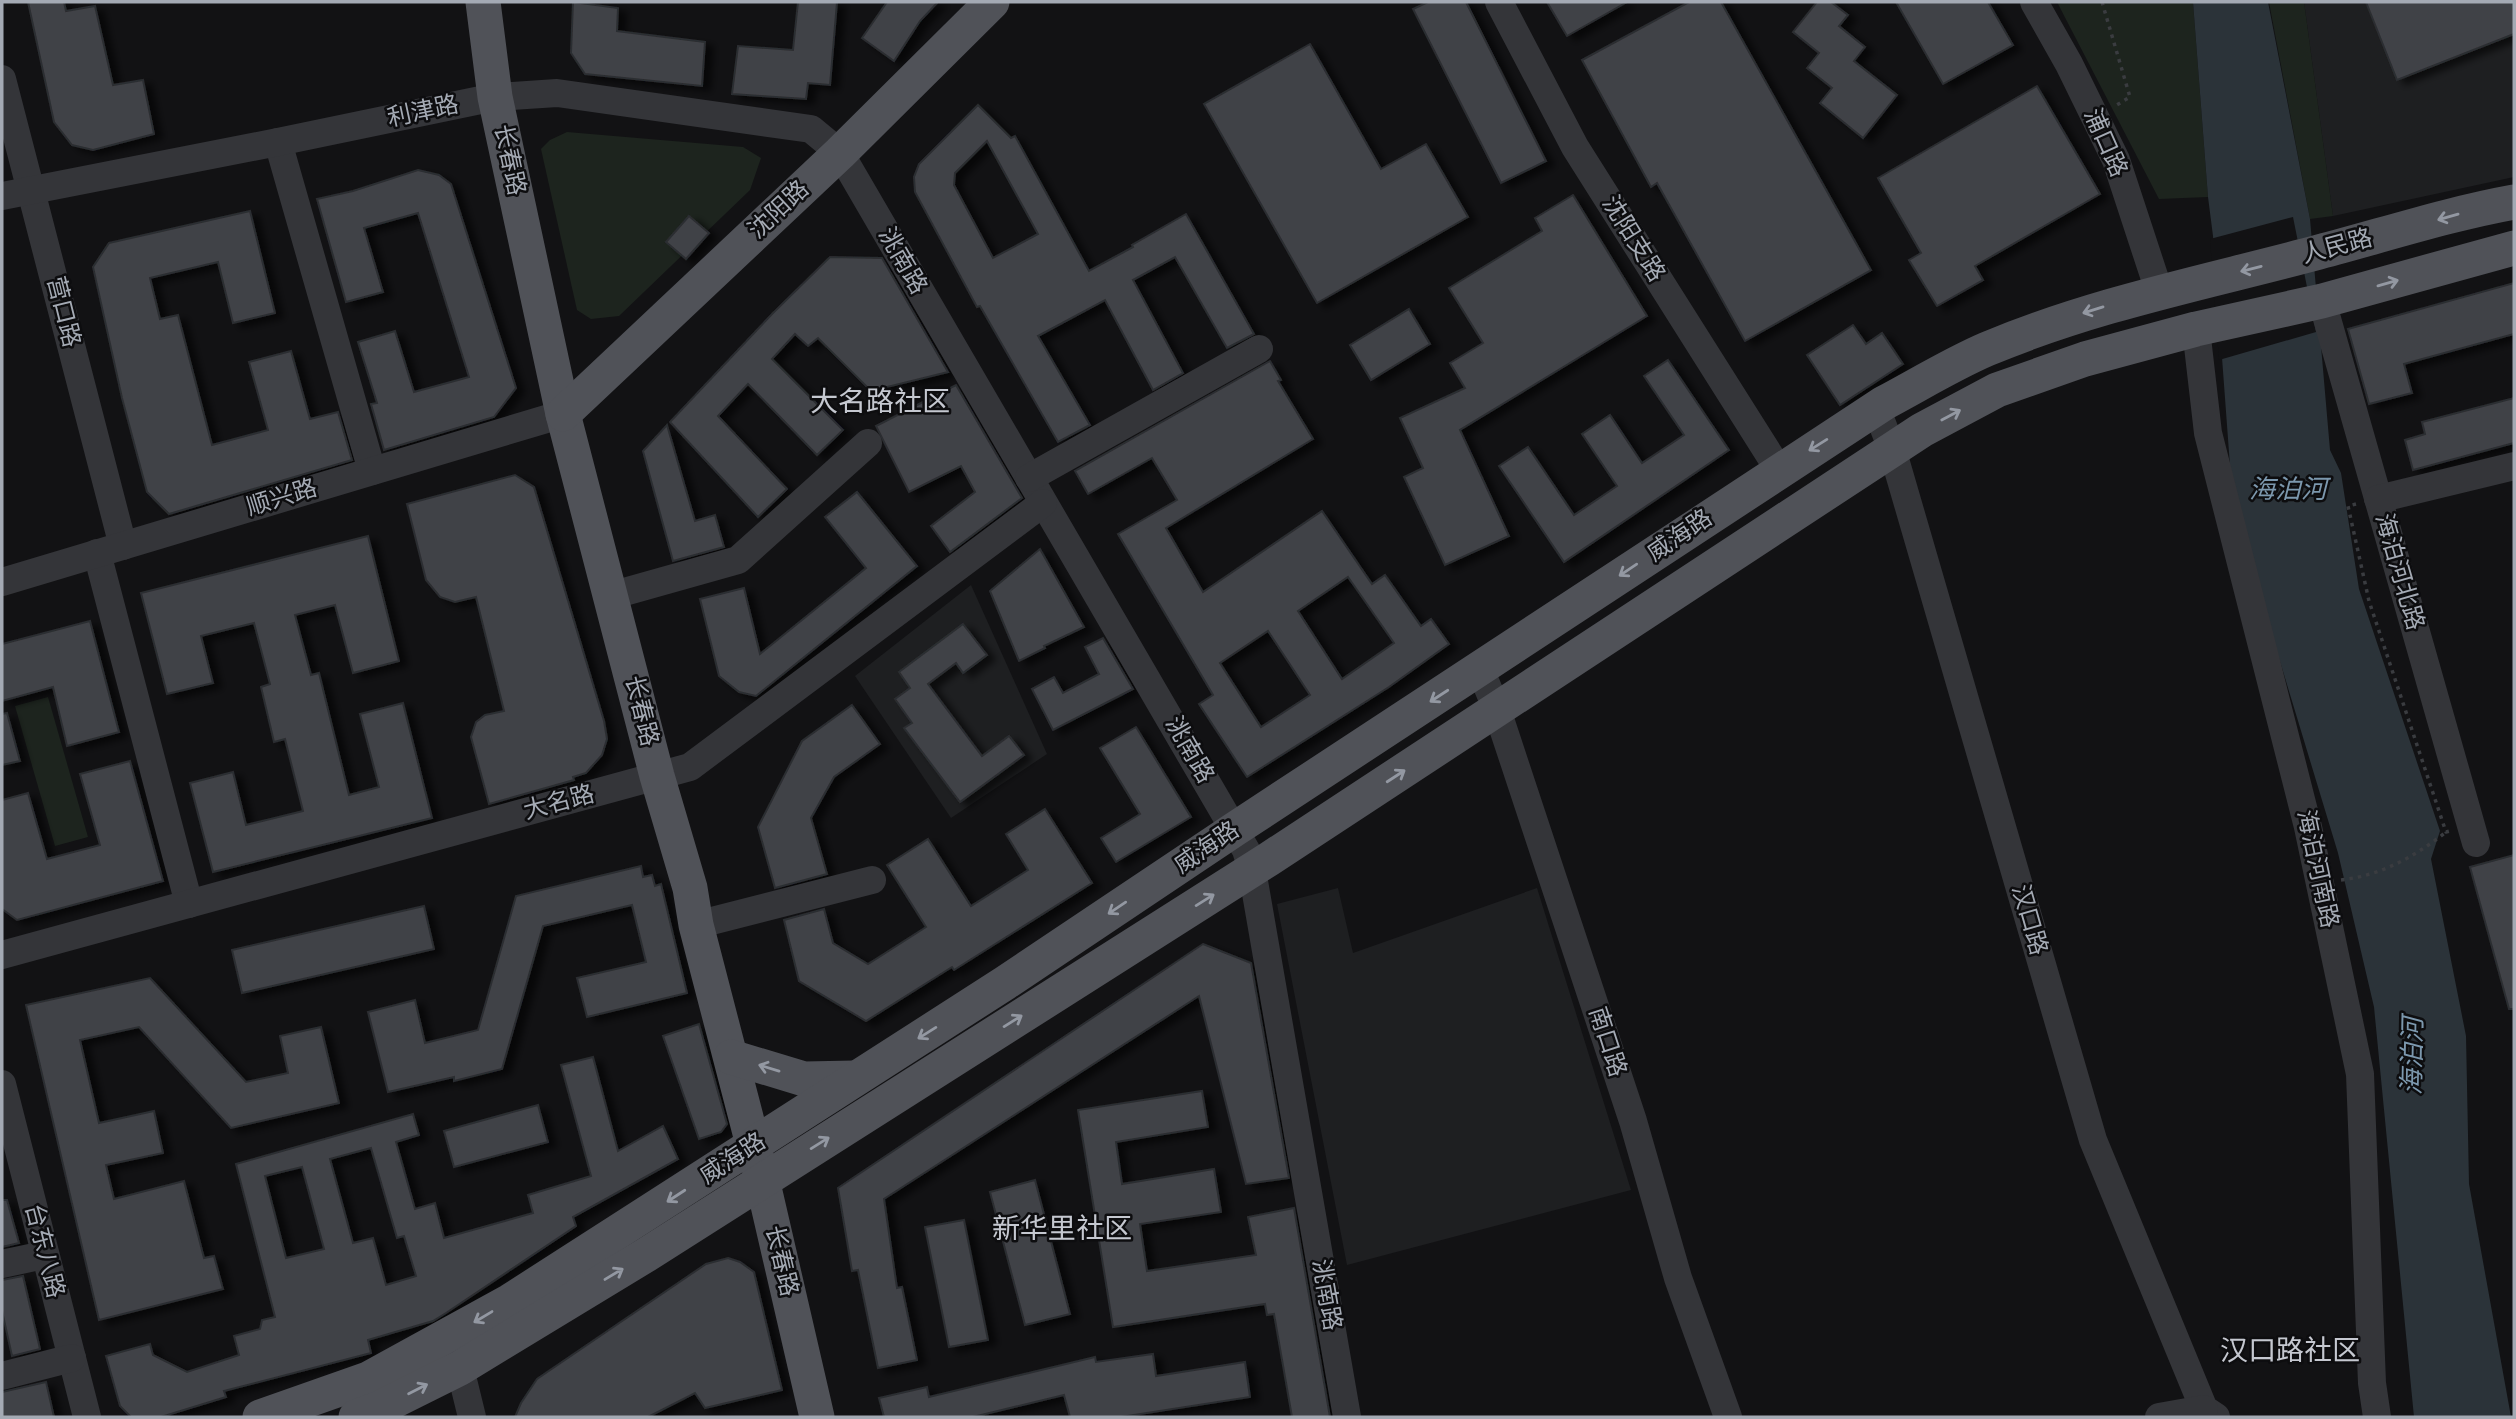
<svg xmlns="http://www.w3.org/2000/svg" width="2516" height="1419" font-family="'Alegreya Sans','Noto Sans SC',sans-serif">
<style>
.built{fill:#1e1f21}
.green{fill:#1d241e}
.water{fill:#2b3339}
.pier{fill:#121214}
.building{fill:#414247;stroke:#2c2d30;stroke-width:2;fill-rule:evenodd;filter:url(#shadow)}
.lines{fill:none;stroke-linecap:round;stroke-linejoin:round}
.path{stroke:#3a3c40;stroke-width:3.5;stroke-dasharray:3.5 5;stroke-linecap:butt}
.minor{stroke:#343539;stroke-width:28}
.major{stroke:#505258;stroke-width:35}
.oneway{stroke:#9398a2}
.labels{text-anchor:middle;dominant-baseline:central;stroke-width:5;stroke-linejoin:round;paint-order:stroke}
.street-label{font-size:24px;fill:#a4aab4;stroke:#0d0d0f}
.water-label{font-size:26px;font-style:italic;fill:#7c98ae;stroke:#0d0d0f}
.quarter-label{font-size:28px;fill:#c5c8d0;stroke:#0d0d0f}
</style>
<defs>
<filter id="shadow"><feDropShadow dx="8" dy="4.5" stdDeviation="3.5" flood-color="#0009"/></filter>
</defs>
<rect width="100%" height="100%" fill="#121214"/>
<!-- built -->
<g class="built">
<polygon points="2304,2 2514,2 2514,177 2333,216"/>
<polygon points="971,585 1047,754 951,818 855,676"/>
<polygon points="1338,888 1353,953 1537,888 1631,1190 1347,1265 1277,904"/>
</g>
<!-- green -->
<g class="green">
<polygon points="2057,2 2193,2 2208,197 2159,199"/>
<polygon points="2269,2 2304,2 2333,216 2310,219"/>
<polygon points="567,132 743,147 761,158 750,190 619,316 591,319 577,310 541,149 550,140"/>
<polygon points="48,697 88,837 55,846 15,706"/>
</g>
<!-- water -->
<polygon class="water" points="2193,2 2268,2 2310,219 2330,450 2341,473 2359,589 2440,831 2431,859 2466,1036 2469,1184 2511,1417 2414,1417 2374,1007 2338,853 2233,506 2213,236 2208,197"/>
<!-- pier -->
<polygon class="pier" points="2293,217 2316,332 2219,360 2210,239"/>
<!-- building -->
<g class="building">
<polygon points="28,2 64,2 66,11 95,6 113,85 143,80 154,134 93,150 72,145 54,122"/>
<polygon points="573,2 618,8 617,31 705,42 702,86 585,74 571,53"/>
<polygon points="798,2 837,2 830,85 808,83 806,99 732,94 738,46 793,50"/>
<polygon points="887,2 938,2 920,21 894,61 862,38"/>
<polygon points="1428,2 1466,2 1546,161 1501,183 1413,9"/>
<polygon points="1547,2 1627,2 1567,36"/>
<polygon points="1689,2 1721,2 1871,270 1745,341 1657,183 1651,187 1582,60"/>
<polygon points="1817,2 1831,2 1848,15 1839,26 1865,47 1854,61 1897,95 1863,138 1820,103 1832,88 1807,68 1819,53 1793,32"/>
<polygon points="1896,2 1988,2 2013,45 1943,84"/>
<polygon points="2366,2 2514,2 2514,34 2397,80"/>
<polygon points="1310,44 1381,169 1426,144 1468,217 1317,303 1204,104"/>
<polygon points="2037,86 2100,194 1975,266 1983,280 1937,306 1909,260 1921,253 1878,178"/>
<path d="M978,105L1011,138L1015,136L1089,271L1133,247L1132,245L1186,214L1254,334L1227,348L1175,257L1133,280L1183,373L1153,390L1105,300L1038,336L1090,425L1058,442L980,306L977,307L915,192L914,177L919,164ZM987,141L1038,234L993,258L954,185L955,173Z"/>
<polygon points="418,170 439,175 451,184 516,388 494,417 384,450 371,404 377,403 358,342 395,331 414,392 469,377 418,213 364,228 383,292 346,302 317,199 353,191"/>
<polygon points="1573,195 1647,316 1460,430 1509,536 1445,565 1404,477 1423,468 1400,418 1465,388 1450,363 1483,343 1449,288 1542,231 1535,218"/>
<polygon points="250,211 275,313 233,323 218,262 150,278 160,319 178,315 212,445 268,430 249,362 291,351 310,419 338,412 352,460 169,514 147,492 122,398 93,267 109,243"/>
<polygon points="689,216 709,233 686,259 666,242"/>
<polygon points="830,257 882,258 948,372 871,391 818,338 808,346 795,334 772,359 843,430 817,455 748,384 718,416 787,489 758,517 670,422 772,314"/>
<polygon points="2514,283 2514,334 2404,364 2412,393 2369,404 2348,329"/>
<polygon points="1409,309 1430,344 1371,380 1350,345"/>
<polygon points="1853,325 1866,344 1882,333 1903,364 1840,405 1807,355"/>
<polygon points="1668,360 1729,450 1564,562 1499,466 1528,447 1574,515 1617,486 1582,434 1610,415 1642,463 1684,435 1644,376"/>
<path d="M1270,361L1281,380L1278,381L1313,439L1166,528L1203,592L1322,511L1372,584L1385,575L1421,626L1431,619L1449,644L1389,687L1247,777L1199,704L1213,695L1118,534L1177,500L1152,458L1088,494L1075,471ZM1348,577L1394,643L1342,679L1298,611ZM1268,631L1310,695L1261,727L1220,663Z"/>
<polygon points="956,385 1022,498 950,552 931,526 975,492 961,466 909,492 876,426"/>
<polygon points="2514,398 2514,443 2413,470 2405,440 2425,434 2422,422"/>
<polygon points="667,425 695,521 715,515 724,547 673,561 643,451"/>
<polygon points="515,475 534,487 604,721 607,739 602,755 586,773 573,777 574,780 489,804 471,737 476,722 485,715 504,711 476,597 455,602 440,597 426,580 407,504"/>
<polygon points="857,492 917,566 756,696 739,692 719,676 700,599 744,588 760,654 866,568 825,517"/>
<polygon points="368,536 399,661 353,673 335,605 295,615 311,675 319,673 349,795 379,787 360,714 403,703 432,818 213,872 190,783 233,772 246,825 303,811 285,739 274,742 261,687 270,684 254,623 201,636 213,683 167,694 141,593"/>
<polygon points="1040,549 1084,627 1044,646 1045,648 1019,661 990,591"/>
<polygon points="90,621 119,732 67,746 53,687 2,701 2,644"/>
<polygon points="963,624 987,655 963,673 956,663 928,684 982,756 1009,736 1024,755 960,802 904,728 912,723 895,699 910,688 899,672"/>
<polygon points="1103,638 1133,689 1053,730 1032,689 1054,677 1063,693 1099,674 1085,647"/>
<polygon points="852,705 880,744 834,777 811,818 827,874 775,888 758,827 802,741"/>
<polygon points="7,713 20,761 2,765 2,714"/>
<polygon points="1136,727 1191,817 1116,862 1101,838 1140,814 1100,748"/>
<polygon points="130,761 163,881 17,920 2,909 2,800 28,793 47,859 100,845 80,774"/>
<polygon points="1045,809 1092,883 954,970 952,967 866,1021 799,981 784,920 824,909 833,943 868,964 926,927 887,865 928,839 971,906 1028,870 1006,834"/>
<polygon points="2514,855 2514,1009 2509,1009 2470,867"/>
<polygon points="641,866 643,877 652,875 655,886 661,884 687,993 587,1017 577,978 646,962 632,905 543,926 502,1069 454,1081 454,1077 388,1092 368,1012 415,1000 425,1043 478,1030 516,896"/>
<polygon points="424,906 434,949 242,993 232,950"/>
<polygon points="1203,944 1251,963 1289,1178 1246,1184 1199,996 884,1199 897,1288 902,1287 917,1360 878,1368 858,1270 852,1271 838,1188"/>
<polygon points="150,978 246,1082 288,1073 280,1036 321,1027 339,1103 231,1128 139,1027 80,1040 99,1123 154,1111 163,1153 106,1165 114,1199 184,1181 204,1258 214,1256 223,1289 99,1320 26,1005"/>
<polygon points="699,1024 727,1124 721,1132 699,1139 663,1036"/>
<path d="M593,1057L618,1151L663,1126L678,1159L573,1217L576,1226L446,1313L433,1321L368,1340L371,1353L224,1391L226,1397L161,1417H131L120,1406L106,1356L150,1344L153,1355L187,1372L239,1355L234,1336L260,1329L262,1320L275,1317L236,1164L413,1114L419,1135L396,1142L415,1209L435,1203L444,1238L533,1213L528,1195L591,1176L561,1065ZM371,1148L397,1238L404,1236L416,1276L386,1285L373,1238L353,1243L330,1159ZM302,1167L324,1249L286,1258L265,1176Z"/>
<polygon points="1202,1091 1208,1127 1116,1142 1122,1184 1214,1169 1221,1212 1140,1224 1147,1271 1256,1255 1248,1217 1294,1208 1330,1417 1292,1417 1274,1314 1267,1315 1265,1304 1113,1327 1078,1110"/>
<polygon points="538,1105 548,1142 454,1167 444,1131"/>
<polygon points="1035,1180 1070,1314 1025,1325 990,1192"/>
<polygon points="2,1200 7,1200 19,1243 2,1247"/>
<polygon points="964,1220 988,1340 949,1347 925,1227"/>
<polygon points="728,1258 740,1262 754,1272 782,1390 705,1408 695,1393 648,1417 515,1417 521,1403 537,1379 706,1264"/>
<polygon points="23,1276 40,1349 12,1356 2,1311 2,1280"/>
<polygon points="1153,1354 1156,1376 1245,1362 1250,1397 1121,1417 1070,1417 1064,1395 973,1417 884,1417 879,1398 927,1387 929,1397 1095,1357 1096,1362"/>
<polygon points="46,1382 54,1417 2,1417 2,1392"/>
</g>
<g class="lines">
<!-- path -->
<g class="path">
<polyline points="2102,2 2130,97 2115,106"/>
<polyline points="2356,504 2348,506 2369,601 2446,832 2450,831"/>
<path d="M2341,880C2382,875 2414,857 2446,832"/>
</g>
<!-- minor -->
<g class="minor">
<polyline points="1499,2 1575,147 1779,470"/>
<polyline points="2034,2 2069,64 2116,160 2159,291"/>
<polyline points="2,79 123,546"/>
<polyline points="278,142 372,471"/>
<polyline points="2,196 278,142 495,97 557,93 811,129 840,153 1246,850 1252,870 1347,1417"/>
<polyline points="2322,301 2476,843"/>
<polyline points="2196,329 2208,433 2308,827 2360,1074 2372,1383 2377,1417"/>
<polyline points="1876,408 1892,449 2093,1140 2204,1409 2216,1417"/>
<polyline points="1029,478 1259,349"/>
<polyline points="2378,499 2514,466"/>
<polyline points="97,553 189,904"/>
<polyline points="2,582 563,414"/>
<polyline points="610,596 738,560 868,443"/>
<polyline points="1480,669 1497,710 1633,1121 1678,1278 1728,1417"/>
<polyline points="696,925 872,880"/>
<polyline points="2,955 690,767 1043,503"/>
<polyline points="2,1084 87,1417"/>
<polyline points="2,1264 44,1255"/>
<polyline points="460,1368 472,1417"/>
<polyline points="2,1376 72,1358"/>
<polyline points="2159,1417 2204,1409"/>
</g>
<!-- major -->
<g class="major">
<polyline points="483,2 495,97 563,414 657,776 690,888 696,925 762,1179 817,1417"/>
<polyline points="563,414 840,153 992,2"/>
<polyline points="731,1057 804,1079 855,1078"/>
<path d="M260,1417L368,1379L510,1301L1005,983L1235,829L1884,403C1918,385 1952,364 1987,349C2094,304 2207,282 2319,252C2384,235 2448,214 2514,202"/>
<polyline points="356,1417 380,1408 460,1368 646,1255 1269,859 1922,430 1997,390 2085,359 2196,329 2322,301 2514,248"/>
</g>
</g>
<!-- one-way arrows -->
<defs><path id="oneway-shaft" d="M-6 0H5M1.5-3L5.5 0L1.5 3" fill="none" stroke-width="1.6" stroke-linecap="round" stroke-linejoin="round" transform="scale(1.75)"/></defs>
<g class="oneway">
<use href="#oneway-shaft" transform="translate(2448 217) rotate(164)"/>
<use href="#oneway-shaft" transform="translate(2251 269) rotate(166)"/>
<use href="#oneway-shaft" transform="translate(2388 283) rotate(-16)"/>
<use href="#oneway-shaft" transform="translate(2093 310) rotate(163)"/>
<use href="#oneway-shaft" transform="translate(1951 415) rotate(-28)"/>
<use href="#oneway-shaft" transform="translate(1818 445) rotate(148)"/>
<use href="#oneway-shaft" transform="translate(1628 570) rotate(146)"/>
<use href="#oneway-shaft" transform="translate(1439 696) rotate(147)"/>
<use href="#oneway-shaft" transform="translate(1396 776) rotate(-33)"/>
<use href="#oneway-shaft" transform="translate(1205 900) rotate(-32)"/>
<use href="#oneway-shaft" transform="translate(1117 908) rotate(146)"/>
<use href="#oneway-shaft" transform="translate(1013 1021) rotate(-32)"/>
<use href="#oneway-shaft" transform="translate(927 1033) rotate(148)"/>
<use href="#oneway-shaft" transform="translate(769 1068) rotate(-163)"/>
<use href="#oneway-shaft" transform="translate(820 1143) rotate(-32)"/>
<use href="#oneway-shaft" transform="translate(676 1196) rotate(147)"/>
<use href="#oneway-shaft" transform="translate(614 1274) rotate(-31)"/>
<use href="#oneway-shaft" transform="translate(483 1317) rotate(149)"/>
<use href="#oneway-shaft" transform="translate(418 1389) rotate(-27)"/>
</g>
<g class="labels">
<!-- street labels -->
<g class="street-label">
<text transform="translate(423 112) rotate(-12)">利津路</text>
<text transform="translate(2105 143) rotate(66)">浦口路</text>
<text transform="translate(509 160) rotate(78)">长春路</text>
<text transform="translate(779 210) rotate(-43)">沈阳路</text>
<text transform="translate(1633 239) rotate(58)">沈阳支路</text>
<text transform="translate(2337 247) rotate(-15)">人民路</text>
<text transform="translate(902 261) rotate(60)">洮南路</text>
<text transform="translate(63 312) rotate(76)">营口路</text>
<text transform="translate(282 498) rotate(-17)">顺兴路</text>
<text transform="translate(1680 536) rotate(-34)">威海路</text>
<text transform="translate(2399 572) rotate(74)">海泊河北路</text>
<text transform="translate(641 711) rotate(76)">长春路</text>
<text transform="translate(1189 750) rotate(60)">洮南路</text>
<text transform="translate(559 803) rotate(-15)">大名路</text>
<text transform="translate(1207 848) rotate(-34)">威海路</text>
<text transform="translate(2317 869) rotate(78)">海泊河南路</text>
<text transform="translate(2029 920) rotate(74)">汉口路</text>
<text transform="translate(1607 1042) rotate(72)">南口路</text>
<text transform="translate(733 1159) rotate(-33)">威海路</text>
<text transform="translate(44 1251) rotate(76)">台东八路</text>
<text transform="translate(781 1261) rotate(77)">长春路</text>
<text transform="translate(1326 1295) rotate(80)">洮南路</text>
</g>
<!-- water labels -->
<g class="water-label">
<text x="2288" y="490">海泊河</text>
<text transform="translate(2413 1056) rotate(-89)">海泊河</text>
</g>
<!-- quarter labels -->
<g class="quarter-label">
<text x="880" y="403">大名路社区</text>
<text x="1062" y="1230">新华里社区</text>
<text x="2290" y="1352">汉口路社区</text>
</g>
</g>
<!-- border -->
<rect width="2516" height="1419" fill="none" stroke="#a4aab4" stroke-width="7"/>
</svg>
